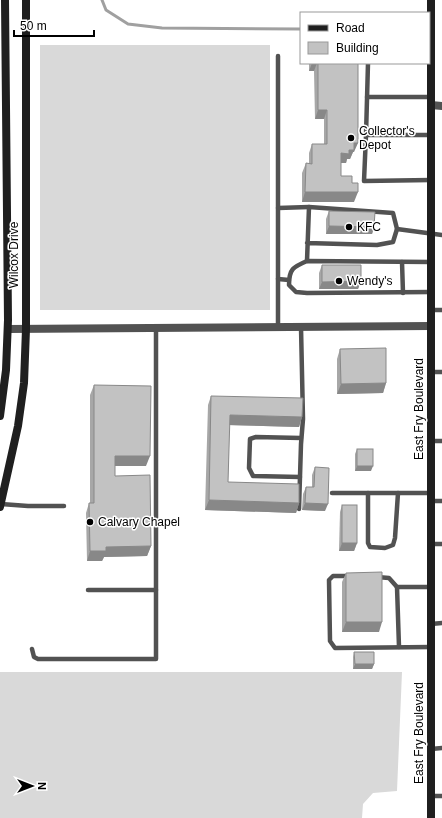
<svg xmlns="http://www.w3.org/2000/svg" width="442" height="818" font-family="Helvetica,sans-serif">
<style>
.grass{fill:#d9d9d9}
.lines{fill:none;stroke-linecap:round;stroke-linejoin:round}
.stream{stroke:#a0a0a0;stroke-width:3}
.lane{stroke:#525252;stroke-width:4.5}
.street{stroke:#525252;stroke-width:8}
.secondary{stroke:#1f1f1f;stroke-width:8}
.wall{fill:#a7a7a7}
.shaded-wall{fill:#888}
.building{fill:#c2c2c2;stroke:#888}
.poi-dot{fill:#000;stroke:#fff;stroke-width:1.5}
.labels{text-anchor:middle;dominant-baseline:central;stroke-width:3;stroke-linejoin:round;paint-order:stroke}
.poi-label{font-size:12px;fill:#000;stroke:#fff;text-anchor:start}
.street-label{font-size:12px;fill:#000;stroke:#fff}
</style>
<rect width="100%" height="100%" fill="#fff"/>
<!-- grass -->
<g class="grass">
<rect x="40" y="45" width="230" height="265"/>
<polygon points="0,672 402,672 397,791 373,793 363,804 362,818 0,818"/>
</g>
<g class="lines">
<!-- stream -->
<polyline class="stream" points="102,0 106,10 128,24 162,28 301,29"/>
<!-- lane -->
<g class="lane">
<polyline points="368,63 366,135 431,135"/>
<polyline points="367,97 431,97"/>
<polyline points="366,135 364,181 431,180"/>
<polyline points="278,208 309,207"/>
<polyline points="397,229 442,235"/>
<polyline points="307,261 309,207 393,213 397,229 393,242 377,245 307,243"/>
<polyline points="402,262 403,293"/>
<path d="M431,262L307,261C293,267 289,269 289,285L296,292L307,293L431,292"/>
<polyline points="278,279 289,280"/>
<polyline points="431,310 442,310"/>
<polyline points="278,327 278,56"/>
<polyline points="431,372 442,372"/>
<polyline points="431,441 442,441"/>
<polyline points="300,477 253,476 249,468 250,439 256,437 301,438"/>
<polyline points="332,493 431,493"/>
<polyline points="368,493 368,543 370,547 385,548 393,545 395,538 398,493"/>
<polyline points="431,501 442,501"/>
<polyline points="1,504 28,506 64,506"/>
<polyline points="299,509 301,444 303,419 301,327"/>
<polyline points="431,544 442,544"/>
<polyline points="350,576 333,576 329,580 330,641 335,648 431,647"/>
<polyline points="377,577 389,578 397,587 431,587"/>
<polyline points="397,587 399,647"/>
<polyline points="88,590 156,590"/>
<polyline points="431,624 442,623"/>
<polyline points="32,649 34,657 38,659 156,659 156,328"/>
<polyline points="431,749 442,748"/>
<polyline points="431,796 442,796"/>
</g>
<!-- street -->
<g class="street">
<polyline points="431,105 442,106"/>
<polyline points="8,329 431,326"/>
</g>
<!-- secondary -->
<g class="secondary">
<polyline points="0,416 6,370 8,320 5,0"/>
<polyline points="0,507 18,426 24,383 26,329 26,0"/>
<polyline points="431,818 431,0"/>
</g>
</g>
<!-- wall -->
<g class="wall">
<polygon points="309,63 358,63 354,152 353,152 350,159 347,159 346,163 341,163 341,176 352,183 354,202 302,202 302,173 306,163 309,164 309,153 312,144 324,144 324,119 315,119 314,71 309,71"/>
<polygon points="329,211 374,227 372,234 326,234 326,219"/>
<polygon points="322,265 361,281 358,289 319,289 319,273"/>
<polygon points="340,349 386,383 383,393 337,394 337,359"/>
<polygon points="94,385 146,466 115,466 115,476 151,546 147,556 104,557 102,561 87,561 86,513 89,503 90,503 90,395"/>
<polygon points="211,396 302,417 299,427 229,425 228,482 299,503 296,513 205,510 208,405"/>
<polygon points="357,449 371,471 355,471 355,454"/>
<polygon points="315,467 325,511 302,510 303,494 306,487 312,487 312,475"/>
<polygon points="342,505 357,543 354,551 339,551 340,512"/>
<polygon points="346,573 379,632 342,632 342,582"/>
<polygon points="354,652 374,664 372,669 353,669 353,657"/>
</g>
<!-- shaded-wall -->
<g class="shaded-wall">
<polygon points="312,63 317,63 314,71 309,71"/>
<polygon points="318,110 327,110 324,119 315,119"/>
<polygon points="354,143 358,143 354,152 353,152 350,159 347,159 346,163 338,163 341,153 349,150"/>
<polygon points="305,192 358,192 354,202 302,202"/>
<polygon points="329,226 374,227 372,234 326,234"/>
<polygon points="361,281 358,289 319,289 322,282"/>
<polygon points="386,383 383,393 337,394 341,384"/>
<polygon points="230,415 302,417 299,427 226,425"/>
<polygon points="115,456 150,456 146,466 111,466"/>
<polygon points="357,466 373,466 371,471 355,471"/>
<polygon points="209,500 299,503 296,513 205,510"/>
<polygon points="305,503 328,504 325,511 302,510"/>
<polygon points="342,543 357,543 354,551 339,551"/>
<polygon points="151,546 147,556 104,557 102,561 87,561 90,551 106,547"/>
<polygon points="346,622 382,622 379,632 342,632"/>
<polygon points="355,664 374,664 372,669 353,669"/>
</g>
<!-- building -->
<g class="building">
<polygon points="318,63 358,63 358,143 354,143 354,150 349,150 349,154 341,153 341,176 352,176 352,183 358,183 358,192 305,192 306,163 312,164 312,144 327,144 327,110 318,110"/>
<polygon points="329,211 375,212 374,227 329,226"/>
<polygon points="322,265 361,265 361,281 322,282"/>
<polygon points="386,348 386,383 341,384 340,349"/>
<polygon points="94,385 151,386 150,456 115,456 115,476 150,475 151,546 106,547 106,551 90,551 89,503 94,503"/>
<polygon points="211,396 303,398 302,417 230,415 228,482 299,484 299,503 209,500"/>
<rect x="357" y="449" width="16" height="17"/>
<polygon points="315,467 329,468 328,504 305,503 306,487 314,487"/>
<rect x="342" y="505" width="15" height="38"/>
<polygon points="382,572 382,622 346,622 346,573"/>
<polygon points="354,652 374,652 374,664 355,664"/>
</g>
<!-- markers -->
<g class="poi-dot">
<circle cx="351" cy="138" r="4"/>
<circle cx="349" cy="227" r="4"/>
<circle cx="339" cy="281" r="4"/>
<circle cx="90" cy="522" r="4"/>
</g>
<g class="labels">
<!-- poi labels -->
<g class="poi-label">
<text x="359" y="131">Collector's<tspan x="359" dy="14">Depot</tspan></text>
<text x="357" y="227">KFC</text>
<text x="347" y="281">Wendy's</text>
<text x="98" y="522">Calvary Chapel</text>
</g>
<!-- street labels -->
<g class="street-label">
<text transform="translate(14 255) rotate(-90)">Wilcox Drive</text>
<text transform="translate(419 409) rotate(-90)">East Fry Boulevard</text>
<text transform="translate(419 733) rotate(-90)">East Fry Boulevard</text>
</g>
</g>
<!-- legend -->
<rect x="300" y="12" width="130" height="52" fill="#ffffff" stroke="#999999"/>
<rect x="308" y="25" width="20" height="6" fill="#1f1f1f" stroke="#999999"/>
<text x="336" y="32" font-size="12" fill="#000000">Road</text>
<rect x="308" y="42" width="20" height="12" fill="#c2c2c2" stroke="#999999"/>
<text x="336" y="52" font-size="12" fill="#000000">Building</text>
<!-- north arrow -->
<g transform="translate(32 786) rotate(90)" stroke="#ffffff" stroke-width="3" paint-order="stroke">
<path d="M0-3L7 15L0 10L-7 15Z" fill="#000000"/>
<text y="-6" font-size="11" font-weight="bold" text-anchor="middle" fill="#000000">N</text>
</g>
<!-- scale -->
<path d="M14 30v6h80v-6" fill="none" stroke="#000000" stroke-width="2"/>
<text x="20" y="30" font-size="12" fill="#000000" stroke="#ffffff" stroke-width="3" paint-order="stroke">50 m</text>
</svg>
